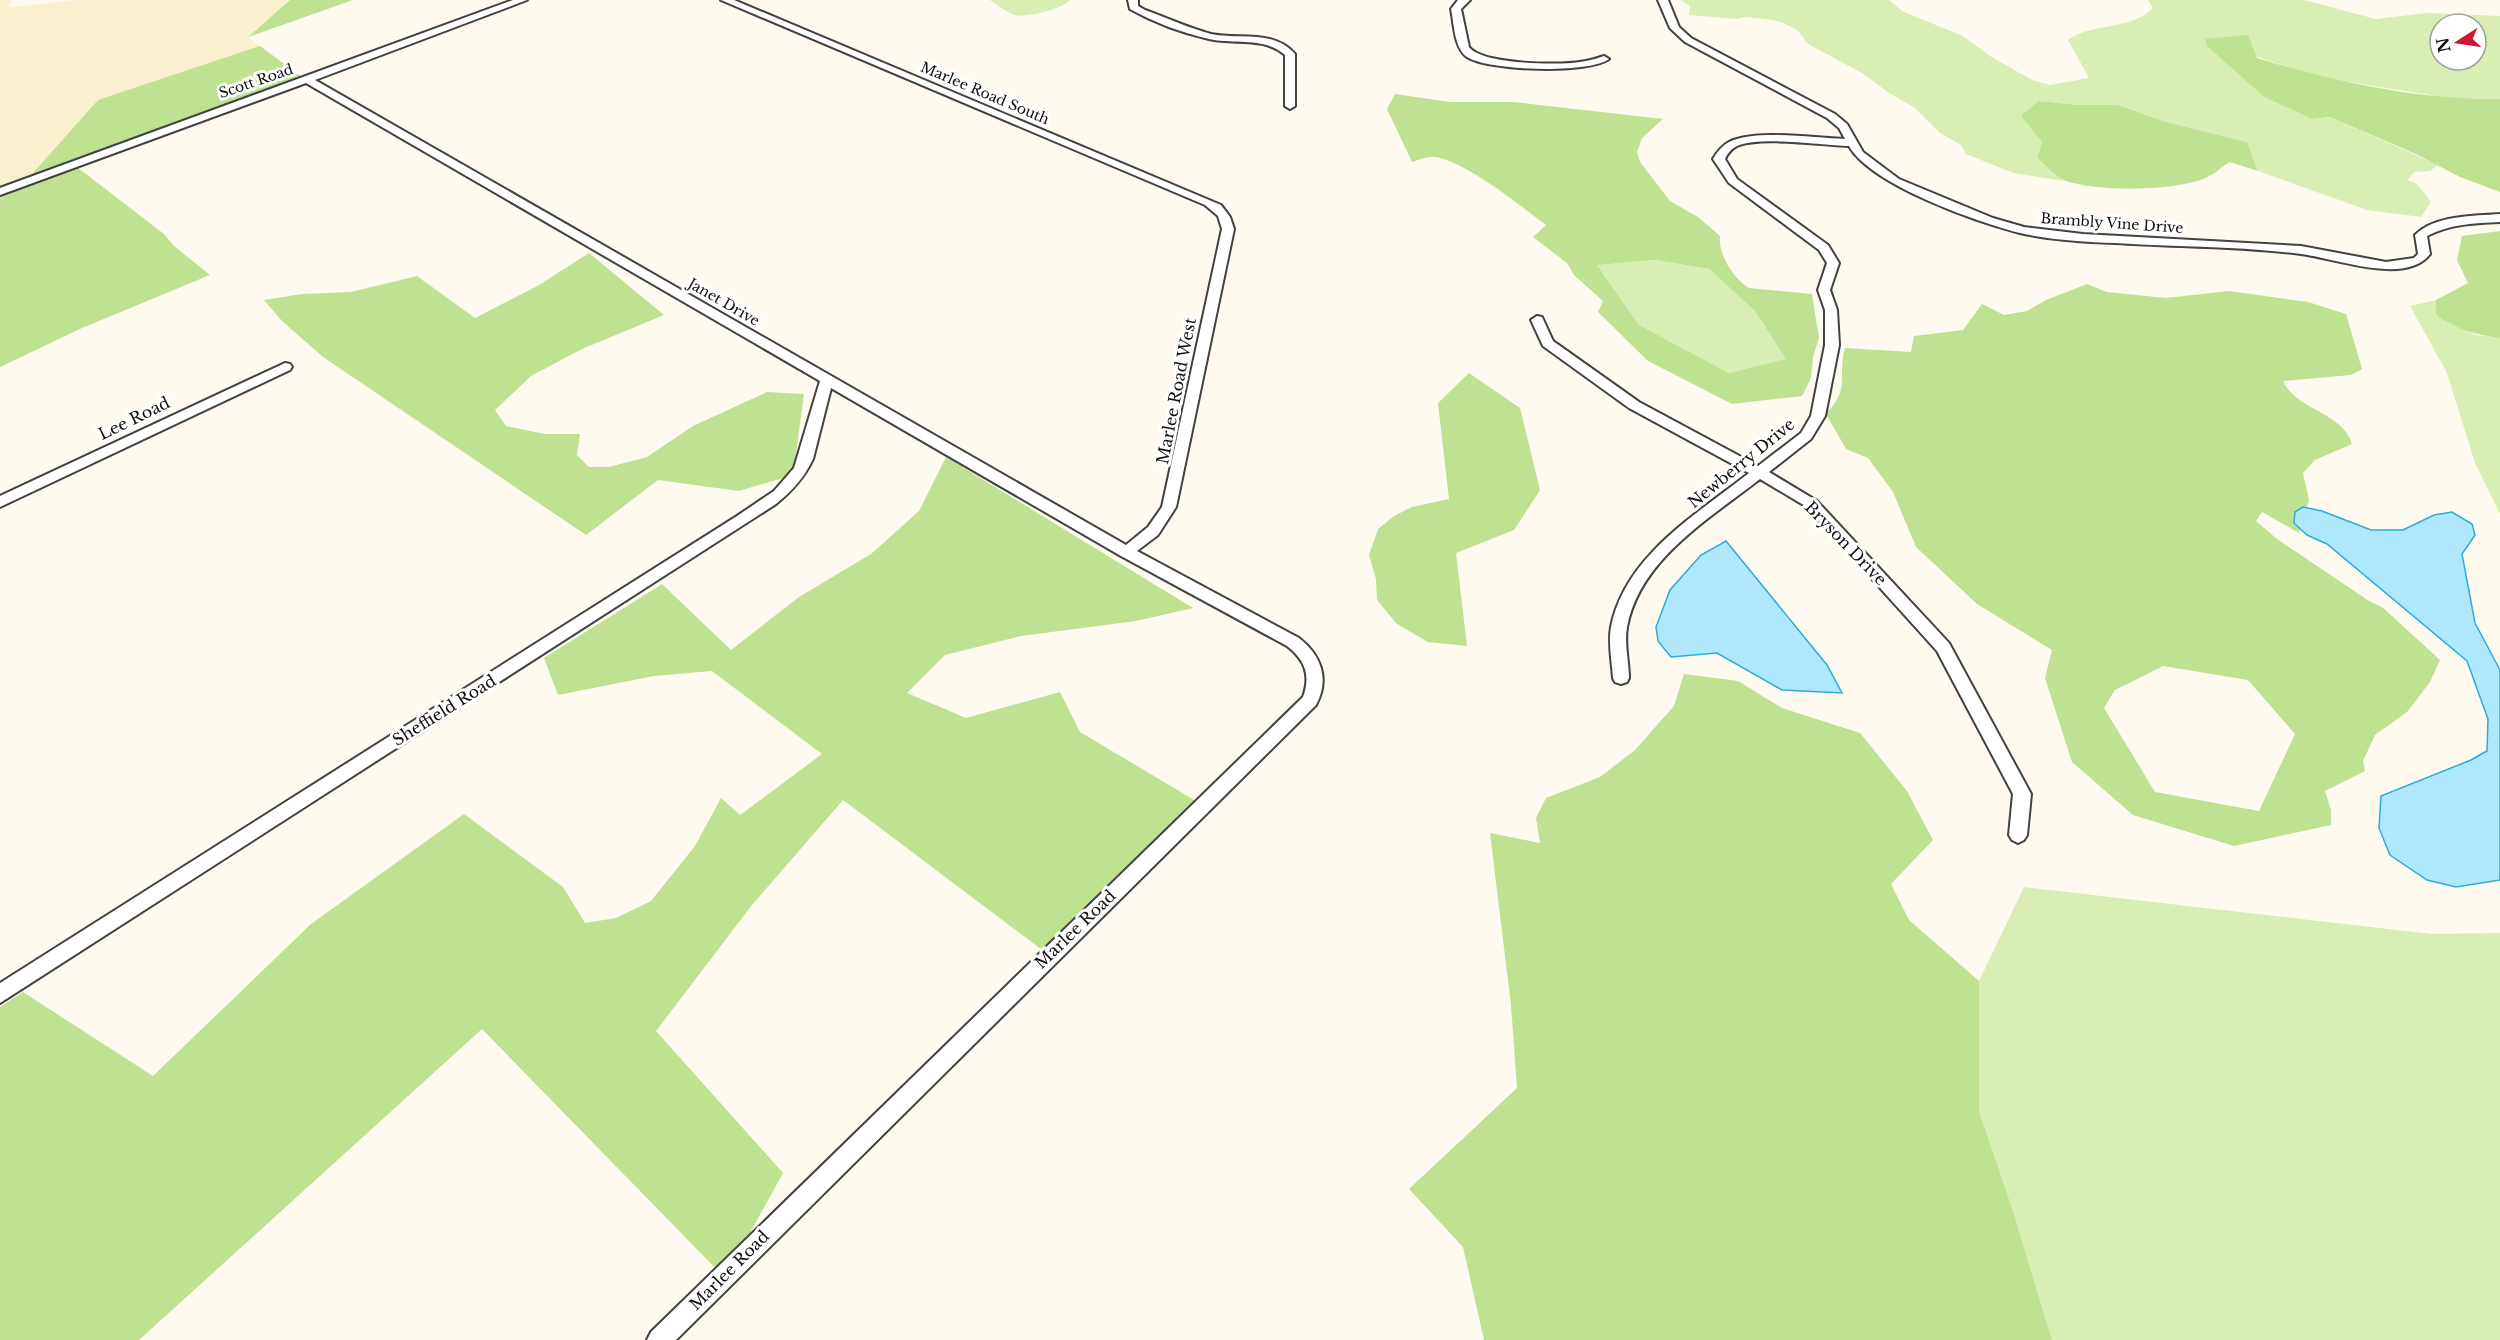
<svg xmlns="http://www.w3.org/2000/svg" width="2500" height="1340" font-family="'Libre Baskerville',serif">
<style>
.farmland{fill:#f9f0cd}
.green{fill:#d9eeb5;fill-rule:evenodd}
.forest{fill:#bee192;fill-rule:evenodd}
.water{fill:#afe8fc;stroke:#2eaadb;stroke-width:1.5}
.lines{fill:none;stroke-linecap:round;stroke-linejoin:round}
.minor-casing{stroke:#424242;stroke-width:4}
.minor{fill:#fff;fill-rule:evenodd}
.labels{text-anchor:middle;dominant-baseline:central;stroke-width:6;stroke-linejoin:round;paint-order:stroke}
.far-street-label{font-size:14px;fill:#0f0f0f;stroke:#fff}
.street-label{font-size:16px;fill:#0f0f0f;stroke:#fff}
</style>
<rect width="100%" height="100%" fill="#fffaf0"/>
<!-- farmland -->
<polygon class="farmland" points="0,0 12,0 8,6 14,7 79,0 290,0 248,37 260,46 98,100 24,183 0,192"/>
<!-- green -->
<g class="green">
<path d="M990,0H1070C1063,9 1026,18 1015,15C1006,12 997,5 990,0Z"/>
<path d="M1681,0H1889L1904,12L1963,36L1990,56L2032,80L2050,85L2089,78L2068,40C2093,22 2130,31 2153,8L2148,0H2304L2376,19L2427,13L2500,16V99L2449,98L2317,77L2205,39L2207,46L2264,97L2312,119L2330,117L2438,165L2430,171L2414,172L2408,180L2418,185L2431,202L2421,217L2367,210L2258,171L2247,142L2163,121L2118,105H2078L2039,101L2022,116L2042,142L2037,159L2064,181L2013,173L1966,154L1961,145L1940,133L1915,108L1889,93L1862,73L1808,44L1798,31L1782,22L1766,19L1745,17L1737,19L1689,15L1690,6ZM2440,24H2476V60H2440Z"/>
<polygon points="1656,260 1709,269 1755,311 1786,359 1729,373 1639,325 1597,265"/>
<polygon points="2436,300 2436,315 2476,335 2500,338 2500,514 2475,463 2447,373 2410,306"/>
<polygon points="2024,887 2432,934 2500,933 2500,1340 2052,1340 2013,1211 1979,1111 1979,981"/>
</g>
<!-- forest -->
<g class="forest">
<polygon points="290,0 353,0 248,37"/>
<path d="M2248,35L2257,58C2335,82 2418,100 2500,99V192L2460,177L2418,155L2330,117L2312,119L2264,97L2207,46L2205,39Z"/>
<polygon points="260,46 302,77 73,164 164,234 174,246 210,275 82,328 0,367 0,192 24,183 98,100"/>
<path d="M1395,94L1450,102H1514L1663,119L1642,138L1637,152L1640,162L1670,201L1698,217L1720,236C1718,255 1734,279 1749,288L1812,294L1819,338L1813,357L1811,378L1802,396L1732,404L1648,361L1598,312L1603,301L1574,275L1567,263L1533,237L1546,225C1521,206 1465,161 1435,157C1428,156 1419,160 1412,162L1387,109ZM1656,260L1709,269L1755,311L1786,359L1729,373L1639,325L1597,265Z"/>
<path d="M2039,101L2078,105H2118L2163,121L2247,142L2258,171L2230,162C2220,167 2215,175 2203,179C2172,191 2098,192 2066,181C2056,177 2045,165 2037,158L2042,142L2021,116Z"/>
<path d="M2500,231V338C2475,335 2457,329 2436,315V300L2468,283L2457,260L2462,236Z"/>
<polygon points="589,253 664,315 582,349 531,376 495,410 506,426 545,434 580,434 577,455 589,467 609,467 647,457 693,426 767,392 804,394 793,475 739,491 658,480 586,535 323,357 282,321 264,300 302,294 351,292 417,276 475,318 539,285"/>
<path d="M2087,284L2107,292L2166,298L2229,291L2308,302L2346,314L2362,369L2351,375L2283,381C2296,411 2342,411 2352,444L2315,460L2303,473L2309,500L2299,533L2262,512L2256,521L2277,539L2369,601L2382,607L2440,660L2430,682L2407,712L2375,735L2363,761L2365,771L2325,791L2331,810V825L2234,846L2133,815L2072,762L2045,678L2052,650L1977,604L1916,547L1893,492L1868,458L1846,449L1826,414C1851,388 1837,377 1845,348L1911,352L1914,336L1963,330L1982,304L2004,315L2027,311L2046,300ZM2163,666L2248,680L2295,734L2259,811L2155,792L2104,708L2115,690Z"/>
<polygon points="1469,373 1520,408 1540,490 1514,530 1456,553 1467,646 1428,642 1397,624 1377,600 1376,579 1369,555 1378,529 1394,516 1412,507 1449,499 1438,403"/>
<polygon points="946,457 1193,608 1136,621 1021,636 945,655 907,693 966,718 1060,692 1080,732 1201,804 1053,958 843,800 752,905 656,1031 783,1173 725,1278 482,1029 139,1340 0,1340 0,1007 23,992 153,1076 311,924 464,814 563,887 585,923 616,918 651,901 695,846 721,798 740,815 822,754 712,671 654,676 558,695 544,658 662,584 731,650 799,597 871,554 919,511"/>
<polygon points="1684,674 1738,681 1782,708 1860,733 1907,791 1933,840 1891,884 1909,920 1979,981 1979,1111 2013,1211 2052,1340 1484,1340 1463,1247 1409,1189 1517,1088 1511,1005 1490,833 1540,843 1536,818 1546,798 1600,777 1635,750 1674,706"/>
</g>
<!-- water -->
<g class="water">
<polygon points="2303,507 2322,511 2371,530 2403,530 2434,515 2452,512 2472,524 2475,535 2462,554 2475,623 2500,670 2500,880 2456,887 2427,880 2390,855 2379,828 2381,796 2471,760 2487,751 2488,719 2467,661 2327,544 2307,535 2294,523 2295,512"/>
<polygon points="1726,541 1827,665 1842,693 1782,690 1717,653 1671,657 1658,641 1656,627 1670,590 1701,555"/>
</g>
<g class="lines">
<!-- minor casing -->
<g class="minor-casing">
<g id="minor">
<path d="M513,0H527L315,80L1126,545L1148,527L1162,507L1222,229L1218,216L1205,205L721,0H734L1221,205L1230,217L1234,229L1176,507L1158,535L1137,551L1299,638C1321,655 1330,679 1316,705L676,1340H647L651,1332L1303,697C1311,675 1305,660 1287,646L1121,556L831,388L813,459C804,478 792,491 776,504L0,1003V983L737,516L774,491L794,468L820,381L306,83L0,195V188Z"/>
<path d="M1128,0H1138V6L1145,10C1167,18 1189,28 1211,34C1240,40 1273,29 1295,54V106L1290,109L1285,106V55C1263,36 1235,45 1209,39C1182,33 1153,22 1130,9Z"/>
<path d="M1458,0H1470L1461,9L1469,47C1482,65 1565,66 1586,61C1592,60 1598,58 1604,56L1609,59C1589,74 1489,71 1467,57C1454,48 1454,23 1451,9Z"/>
<path d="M1658,0H1668L1679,27L1691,38L1835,114L1847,124L1863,152L1899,179L1993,218L2024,227L2083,234L2301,246L2386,262L2414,258L2418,254L2415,235C2435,215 2474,216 2500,214V222C2475,223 2450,224 2427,236L2430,254C2406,286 2335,258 2301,254C2239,246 2176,247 2115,243C2084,242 2050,240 2020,233C1977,222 1871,185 1849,146C1823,145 1760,136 1737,146C1731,149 1728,153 1725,159L1737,179L1828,245L1839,263L1830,290L1837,310L1839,345L1825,416L1811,439L1769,472L1817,501L1949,643L2031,794L2027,835L2024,840L2018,843L2012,840L2009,835L2013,794L1937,651L1807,507L1760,479C1709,519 1640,559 1627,627C1624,643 1629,662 1629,678L1627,682L1621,684L1615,682L1613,678C1612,662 1608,643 1611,627C1625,556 1696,515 1749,473L1629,408L1543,346L1531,320L1537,316L1542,317L1553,341L1639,402L1758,466L1801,433L1811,416L1825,345V310L1818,290L1827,263L1819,250L1729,183L1713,159C1717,152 1722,146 1729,142C1754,129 1816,138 1845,139L1839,128L1827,118L1685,42L1670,28Z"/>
<polygon points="285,363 290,364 292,367 290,370 0,507 0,496"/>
</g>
</g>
<!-- minor -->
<use href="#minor" class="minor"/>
</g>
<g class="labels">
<!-- far-street labels -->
<g class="far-street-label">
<text transform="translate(256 81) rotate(-19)">Scott Road</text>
<text transform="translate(985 93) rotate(23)">Marlee Road South</text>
<text transform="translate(2112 223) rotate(4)">Brambly Vine Drive</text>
<text transform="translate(724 302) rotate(30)">Janet Drive</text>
</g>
<!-- street labels -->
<g class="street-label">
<text transform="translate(1176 391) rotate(-79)">Marlee Road West</text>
<text transform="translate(134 418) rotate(-26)">Lee Road</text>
<text transform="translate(1741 463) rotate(-39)">Newberry Drive</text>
<text transform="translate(1846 543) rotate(46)">Bryson Drive</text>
<text transform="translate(444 710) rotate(-32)">Sheffield Road</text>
<text transform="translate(1075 929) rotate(-44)">Marlee Road</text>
<text transform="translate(729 1270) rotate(-45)">Marlee Road</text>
</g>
</g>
<!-- north arrow -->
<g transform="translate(2458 42) rotate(258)"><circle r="28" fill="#ffffff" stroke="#9f9f9f" stroke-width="1.5"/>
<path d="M0-4.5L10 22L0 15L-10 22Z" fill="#ce1735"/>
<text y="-9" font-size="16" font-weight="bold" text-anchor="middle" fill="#0f0f0f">N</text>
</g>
</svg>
